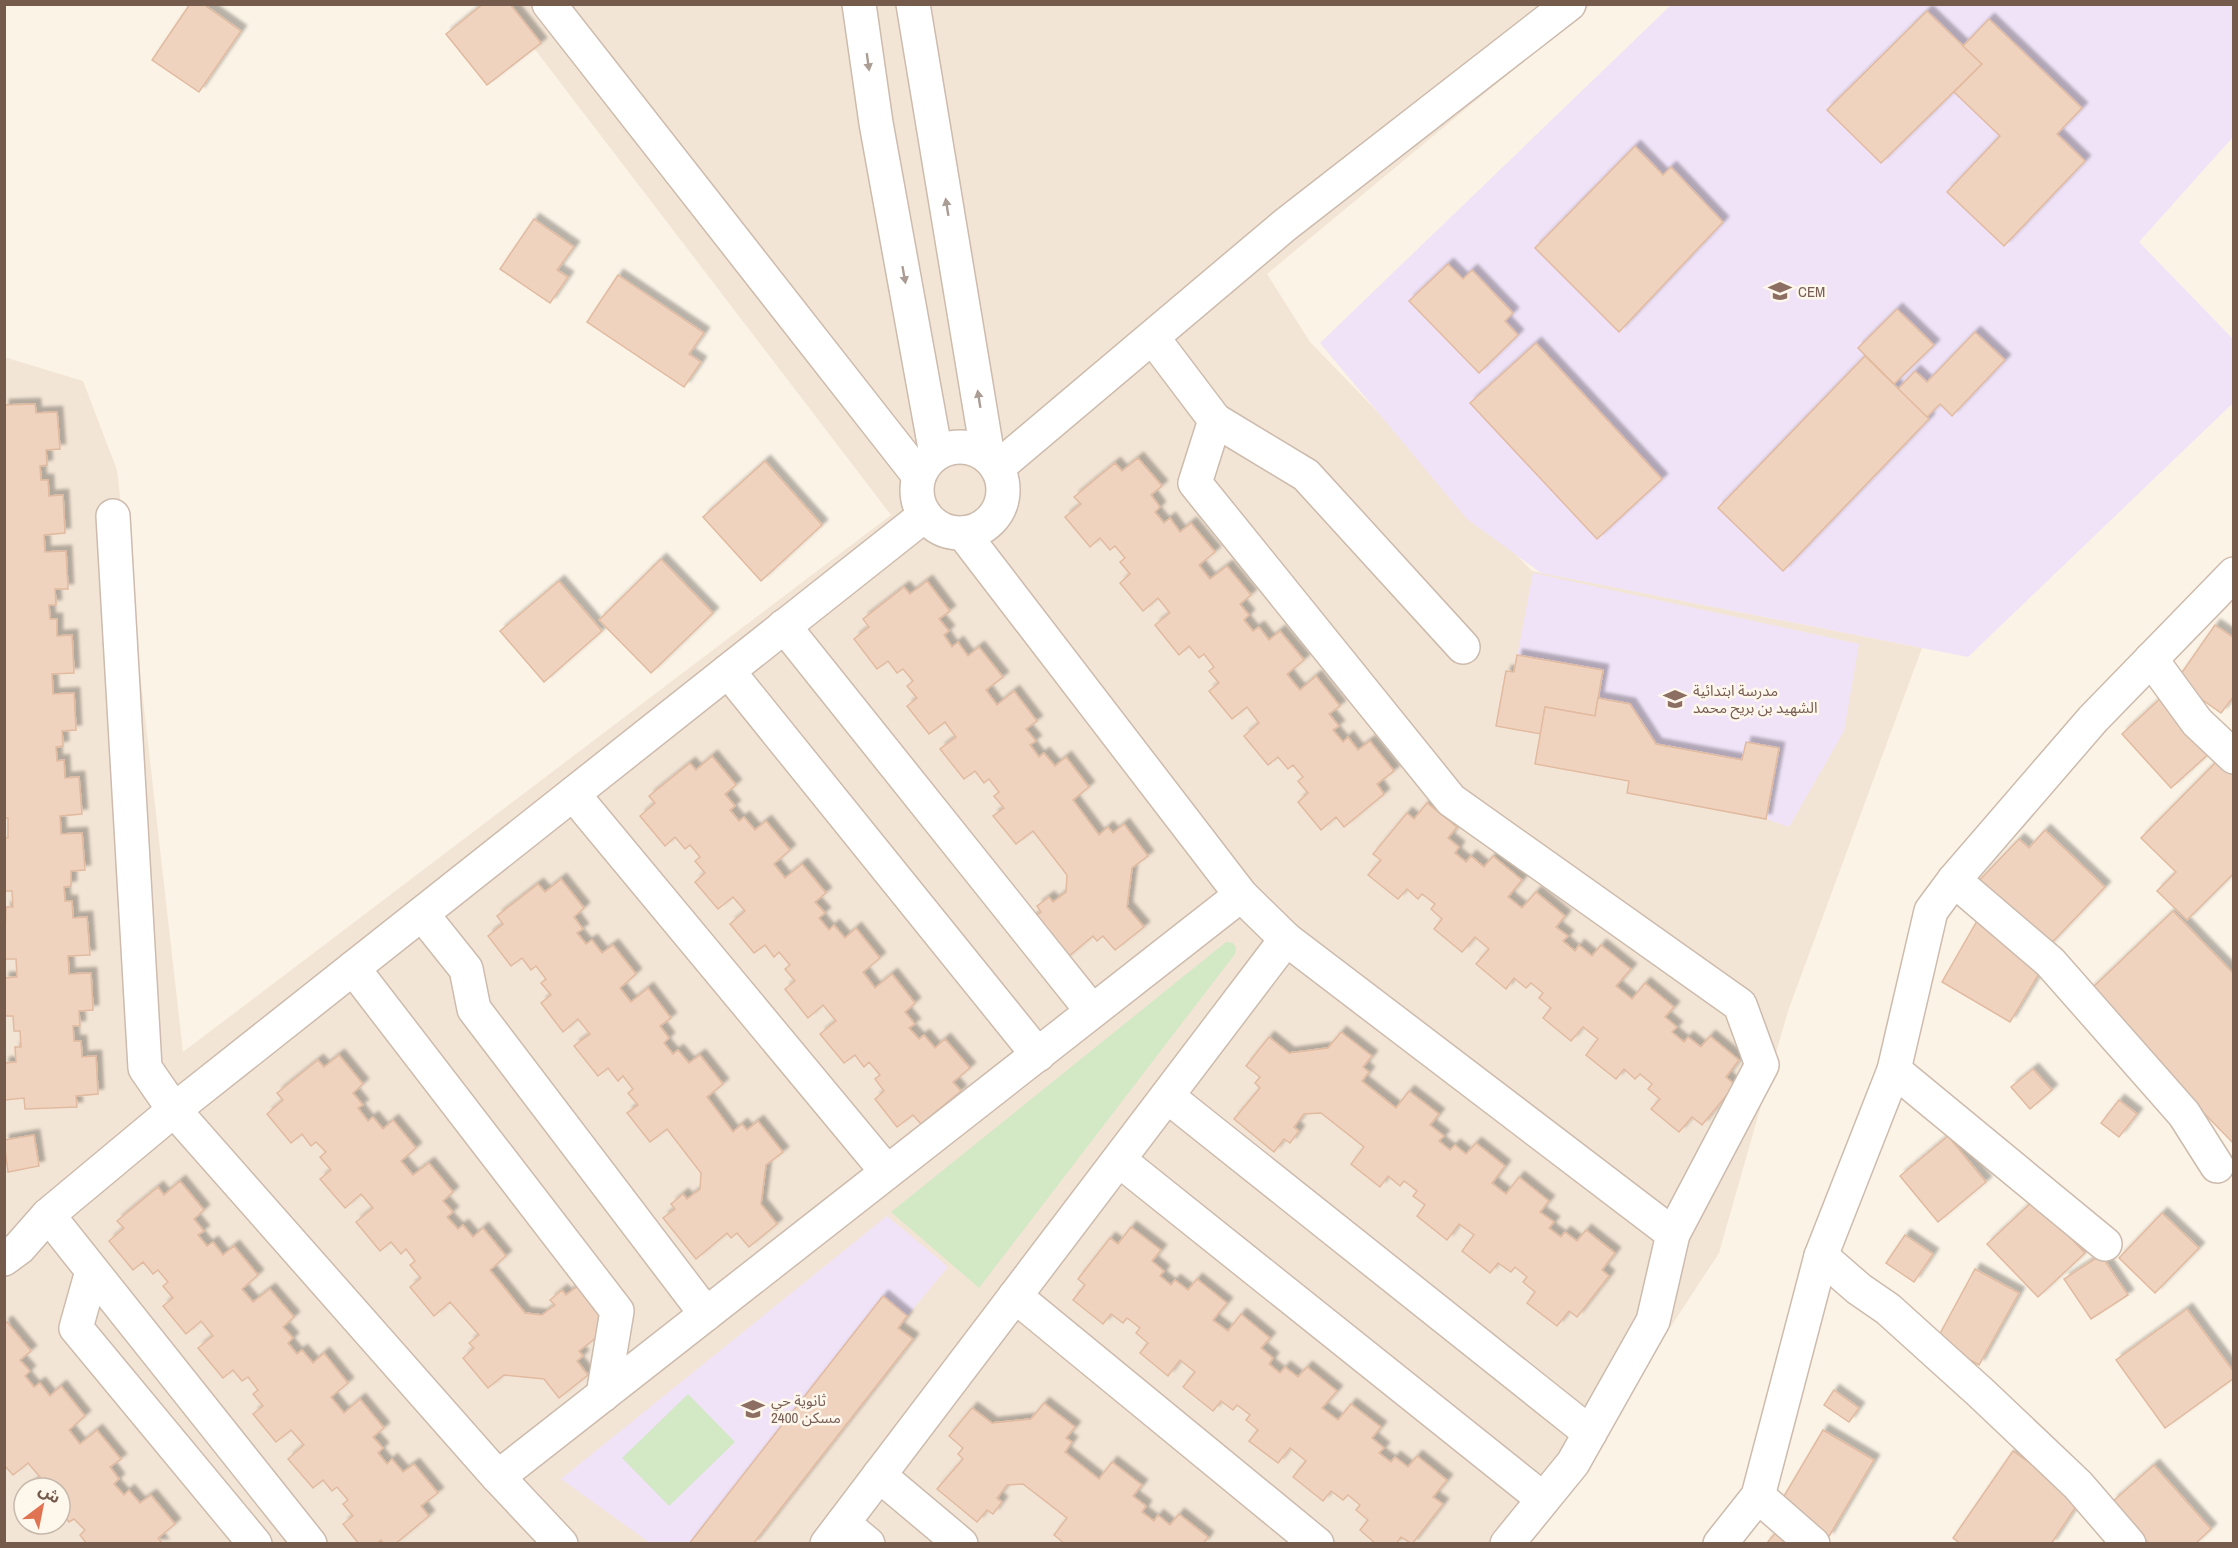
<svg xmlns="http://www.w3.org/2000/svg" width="2238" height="1548" font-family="'Archivo Narrow','Noto Sans Arabic',sans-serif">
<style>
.residential{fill:#f3e5d5;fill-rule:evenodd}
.education{fill:#f0e3f8}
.green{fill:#d3e8c5}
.building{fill:#f0d3bf;stroke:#e1baa0;stroke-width:1.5;filter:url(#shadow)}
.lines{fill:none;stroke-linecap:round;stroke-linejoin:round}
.minor-casing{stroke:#cdbbad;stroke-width:36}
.minor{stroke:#fff;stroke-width:33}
.oneway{fill:#ac9d94}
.labels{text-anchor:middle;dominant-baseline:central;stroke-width:5;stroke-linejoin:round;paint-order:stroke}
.education-label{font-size:15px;fill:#785e54;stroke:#fef7ec;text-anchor:start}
</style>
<defs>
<filter id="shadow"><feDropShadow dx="5.5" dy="-5.5" stdDeviation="1.5" flood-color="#0004"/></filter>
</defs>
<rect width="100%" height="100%" fill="#fbf3e6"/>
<!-- residential -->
<path class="residential" d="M501,5H1591L1267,274L1310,342L1532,571L1922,648L1788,1011L1719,1253L1556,1502L1522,1543H5L4,357L83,381L117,470L183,1052L891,515ZM24,1488H60V1524H24Z"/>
<!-- education -->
<g class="education">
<polygon points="1671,5 2233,5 2233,137 2139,242 2233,339 2233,403 1968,657 1541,573 1467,519 1320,343"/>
<polygon points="1533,573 1859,644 1844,731 1789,827 1766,819 1627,793 1629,781 1540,734 1496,726 1506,671 1514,672"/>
<polygon points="887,1216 948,1267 898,1327 913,1339 753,1543 650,1543 561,1479"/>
</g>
<!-- green -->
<g class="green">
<polygon points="1226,942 1233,943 1236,947 1235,954 979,1288 891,1212"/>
<polygon points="688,1394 735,1442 669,1506 622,1458"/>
</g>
<!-- building -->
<g class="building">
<polygon points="190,4 203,4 241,31 199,92 152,60"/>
<polygon points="483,4 510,4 541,43 487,85 446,34"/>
<polygon points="1927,11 1982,64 1881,163 1827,110"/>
<polygon points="1989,19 2082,108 2057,134 2085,161 2004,246 1947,192 2000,136 1954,92 1982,64 1963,46"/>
<polygon points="1635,146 1663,175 1671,167 1723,222 1619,332 1535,248"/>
<polygon points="534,219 574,247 557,270 568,277 550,303 500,269"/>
<polygon points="1448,264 1463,279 1472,270 1513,313 1505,321 1518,335 1479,373 1409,301"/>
<polygon points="618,275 704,333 689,354 701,362 684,387 587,322"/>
<polygon points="1897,309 1934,345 1894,384 1858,348"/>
<polygon points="1975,332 2005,360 1952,416 1940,404 1927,417 1898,389 1915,371 1927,382"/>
<polygon points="1536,343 1662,479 1597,539 1470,403"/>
<polygon points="1865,356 1929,419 1783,571 1718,508"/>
<polygon points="35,404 36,413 57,412 60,449 46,450 47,465 40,466 41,480 48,480 49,496 63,495 65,533 44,535 45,552 66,551 68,589 55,589 56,605 49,605 50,619 57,619 57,636 72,635 74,673 52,674 53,694 74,693 76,730 62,731 63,746 56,747 57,761 64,760 65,778 79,777 82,814 60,816 61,834 82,833 85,870 71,871 71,886 64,887 65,901 72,901 73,918 87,917 90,955 68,956 69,974 91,973 93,1010 79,1011 80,1026 73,1026 74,1041 81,1041 82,1057 96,1056 98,1094 76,1096 77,1107 25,1109 24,1098 5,1100 4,1096 4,1063 16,1062 15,1047 21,1047 20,1031 14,1031 13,1016 4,1016 4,978 17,977 16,959 4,959 6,907 13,907 12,891 5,891 4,884 4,838 8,838 8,818 4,818 4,405"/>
<polygon points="1138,458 1162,486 1151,495 1160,507 1155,512 1164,523 1170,518 1180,532 1191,523 1215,552 1199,565 1210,579 1227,566 1251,595 1240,604 1249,615 1244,620 1253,631 1259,627 1269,640 1280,631 1304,660 1287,674 1294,683 1300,690 1316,676 1340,706 1329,714 1339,726 1333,730 1343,742 1348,737 1358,750 1370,741 1394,771 1377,784 1384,794 1344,827 1336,817 1321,830 1298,802 1308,793 1298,781 1303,777 1293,765 1288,769 1278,757 1268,765 1244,736 1259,723 1247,707 1232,719 1209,691 1219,683 1209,671 1214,667 1204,654 1199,658 1189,646 1179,655 1155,625 1170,613 1158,598 1143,611 1120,583 1130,574 1120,562 1125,558 1115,546 1110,550 1100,538 1090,547 1065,517 1081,504 1074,497 1115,463 1122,471"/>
<polygon points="765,461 822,525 761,581 703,517"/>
<polygon points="661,559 713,613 651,673 599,620"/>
<polygon points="559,581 602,631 544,682 500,631"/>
<polygon points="927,581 950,611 939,619 949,631 944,635 952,647 958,642 968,656 979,647 1003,677 986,690 997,705 1014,691 1037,721 1026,729 1036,741 1030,745 1039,757 1044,753 1055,766 1066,757 1089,787 1073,800 1099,835 1108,827 1113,833 1124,824 1148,856 1132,868 1127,907 1144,927 1115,950 1103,936 1097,941 1093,936 1062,962 1029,921 1041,912 1037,906 1049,897 1053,902 1066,892 1067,875 1033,831 1016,844 993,816 1004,808 994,796 999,792 989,779 984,783 975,771 964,779 940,749 956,737 950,729 945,722 929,734 907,706 917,698 907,686 913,681 903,669 897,673 888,661 877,669 854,639 869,627 863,619 904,587 910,594"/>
<polygon points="2215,625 2234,638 2234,696 2221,713 2176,681"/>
<polygon points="1517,655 1603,670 1595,716 1545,707 1541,734 1496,726 1506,671 1514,672"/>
<polygon points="2164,695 2213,750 2171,788 2122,734"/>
<polygon points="1598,698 1630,704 1656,744 1742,760 1746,742 1779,748 1766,819 1627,793 1629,781 1535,764 1545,707 1595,716"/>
<polygon points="712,756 736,785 725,794 735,806 730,810 739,821 744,817 755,830 766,821 790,850 774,864 785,878 802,864 826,893 815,902 825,913 819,918 829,930 834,925 845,938 856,928 880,958 863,972 875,988 892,974 915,1003 905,1012 915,1024 909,1028 919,1039 924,1035 935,1048 945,1039 970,1068 953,1082 961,1091 921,1124 913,1115 897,1127 875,1099 884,1091 875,1079 880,1075 869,1062 864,1067 855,1055 844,1063 820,1034 836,1021 823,1005 808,1018 785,989 795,981 785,969 790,965 779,952 774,957 765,945 754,953 730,924 745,911 733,897 718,909 695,882 705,873 695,861 700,857 690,845 685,849 675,837 665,846 640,816 655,803 649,796 690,763 696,770"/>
<polygon points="2222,756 2234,768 2234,873 2187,920 2157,891 2176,872 2141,838"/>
<polygon points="1427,803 1457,827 1448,838 1459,847 1455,853 1466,862 1471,856 1484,867 1493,856 1522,880 1508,897 1522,908 1536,892 1565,916 1556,927 1568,936 1563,941 1575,951 1579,945 1592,956 1601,945 1631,969 1616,986 1632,999 1645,983 1674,1007 1665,1017 1677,1027 1672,1032 1684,1042 1688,1037 1701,1047 1710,1036 1739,1060 1726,1077 1735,1085 1702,1125 1692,1117 1679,1132 1651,1109 1660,1099 1648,1089 1652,1084 1640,1074 1635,1079 1624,1069 1616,1079 1586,1055 1598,1039 1583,1027 1571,1041 1543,1018 1551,1008 1539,998 1543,993 1531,983 1526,988 1514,978 1506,989 1476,964 1489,949 1475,937 1462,952 1434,929 1442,919 1431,909 1435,904 1422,894 1418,899 1407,889 1398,899 1368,875 1381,860 1373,854 1407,813 1414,819"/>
<polygon points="2045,830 2105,887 2042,953 1973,887 2019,839 2029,848"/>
<polygon points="561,879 584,908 574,917 583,929 577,933 586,944 592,940 602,953 613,945 636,974 620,988 631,1002 648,988 671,1018 660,1026 669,1038 664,1043 673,1054 678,1050 689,1063 700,1055 723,1084 707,1097 733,1132 742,1124 747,1130 758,1121 783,1152 766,1165 761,1204 777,1224 749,1247 737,1233 731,1238 727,1233 696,1259 663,1218 675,1209 671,1204 683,1194 687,1199 700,1189 701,1173 667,1129 650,1142 627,1113 638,1105 628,1093 633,1089 623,1076 618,1081 608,1068 598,1076 574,1046 590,1034 578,1019 563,1032 541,1003 551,995 541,983 546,979 536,966 531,970 522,958 511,966 488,936 503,924 497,916 538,884 545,892"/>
<polygon points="2173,911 2234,974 2234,1144 2087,993"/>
<polygon points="1977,921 2046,962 2010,1022 1942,982"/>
<polygon points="1341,1032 1372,1056 1363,1067 1369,1072 1362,1081 1396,1108 1409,1091 1439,1114 1430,1125 1444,1136 1439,1141 1450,1150 1455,1145 1466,1154 1476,1143 1505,1166 1492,1183 1506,1194 1519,1177 1549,1201 1540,1212 1554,1222 1549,1228 1561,1237 1565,1232 1577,1241 1586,1230 1615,1253 1602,1270 1609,1276 1577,1317 1569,1311 1557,1326 1527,1303 1535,1292 1523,1282 1527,1277 1515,1267 1511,1272 1498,1263 1490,1273 1462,1251 1474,1235 1459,1224 1447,1240 1417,1216 1425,1205 1413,1196 1417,1191 1404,1181 1400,1186 1388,1176 1380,1187 1351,1164 1364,1147 1321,1113 1304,1114 1294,1127 1299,1131 1290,1143 1284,1139 1274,1152 1234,1119 1260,1088 1255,1083 1260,1077 1246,1066 1269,1037 1289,1053 1328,1048"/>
<polygon points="339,1055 363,1084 353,1093 363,1105 358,1108 368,1121 373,1117 383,1129 393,1120 416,1148 401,1161 413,1175 429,1163 453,1192 443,1201 453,1212 447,1217 458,1229 463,1225 473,1237 483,1228 506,1256 490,1270 525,1313 542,1315 555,1305 550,1300 562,1290 566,1295 579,1285 611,1326 579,1351 583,1356 577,1361 588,1375 559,1398 544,1379 504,1375 488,1388 463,1358 474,1348 469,1343 479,1335 450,1302 434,1316 410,1287 421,1278 410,1265 415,1261 406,1249 401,1254 391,1242 380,1251 356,1222 373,1208 361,1194 345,1208 320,1179 331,1170 320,1157 326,1152 316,1142 311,1146 302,1134 291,1143 267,1114 283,1100 277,1093 318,1060 324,1067"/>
<polygon points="2033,1069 2052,1090 2030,1109 2011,1087"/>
<polygon points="2119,1100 2137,1114 2119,1137 2101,1123"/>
<polygon points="34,1135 39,1166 8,1172 4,1140"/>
<polygon points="1948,1136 1986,1182 1938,1222 1900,1176"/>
<polygon points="180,1181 204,1210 194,1219 204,1231 198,1235 207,1246 213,1242 223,1255 234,1246 258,1275 242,1289 253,1302 270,1289 294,1317 283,1327 293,1338 288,1343 297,1354 302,1350 313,1363 324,1353 348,1383 331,1397 344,1413 360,1399 384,1428 373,1437 383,1448 378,1453 387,1464 392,1459 403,1472 414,1464 438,1493 421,1506 429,1516 395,1544 384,1544 381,1540 376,1544 359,1544 343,1524 353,1516 343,1504 348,1500 337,1487 332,1491 323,1480 313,1488 288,1459 304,1445 291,1430 276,1442 253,1414 263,1406 253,1394 258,1390 248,1377 242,1381 233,1370 223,1378 198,1348 213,1336 201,1321 186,1334 163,1306 173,1298 163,1286 168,1282 158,1270 153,1274 143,1262 133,1270 109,1241 124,1228 117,1221 158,1187 164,1195"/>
<polygon points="2034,1200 2085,1253 2038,1297 1987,1244"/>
<polygon points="2162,1213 2199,1248 2155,1293 2119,1258"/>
<polygon points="1131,1227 1161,1250 1152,1261 1164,1271 1160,1276 1171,1285 1175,1280 1188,1290 1197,1279 1227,1303 1213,1320 1228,1331 1241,1314 1270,1338 1261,1348 1273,1358 1269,1364 1280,1373 1285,1367 1298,1377 1307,1367 1337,1391 1322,1408 1338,1420 1351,1404 1381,1427 1372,1438 1384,1448 1379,1453 1391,1462 1395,1457 1408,1467 1417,1456 1447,1480 1433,1497 1443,1504 1412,1544 1401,1537 1396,1544 1376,1544 1360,1530 1368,1520 1356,1510 1360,1505 1348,1495 1343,1500 1331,1491 1323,1501 1293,1477 1306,1461 1290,1448 1278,1463 1249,1441 1258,1430 1246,1420 1250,1415 1237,1405 1233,1410 1221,1401 1213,1411 1183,1387 1195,1372 1180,1360 1168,1376 1140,1353 1148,1343 1136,1333 1140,1328 1127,1318 1123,1323 1111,1314 1103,1324 1073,1300 1085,1285 1078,1279 1110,1238 1118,1244"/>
<polygon points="1905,1235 1933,1254 1914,1282 1886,1263"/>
<polygon points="2101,1255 2128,1295 2091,1319 2064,1279"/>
<polygon points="1975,1269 2019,1293 1979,1365 1936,1341"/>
<polygon points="883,1296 907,1316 898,1328 913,1339 753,1544 689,1544"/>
<polygon points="2187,1309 2234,1372 2234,1378 2165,1428 2116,1360"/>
<polygon points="7,1322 31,1351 20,1360 30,1371 25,1376 34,1387 40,1383 50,1396 61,1386 85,1416 69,1430 80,1444 97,1430 121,1459 110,1467 119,1479 114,1484 124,1495 129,1490 140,1503 151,1495 175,1524 158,1538 163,1544 87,1544 80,1535 85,1530 74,1519 69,1522 60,1511 60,1488 27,1488 40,1477 28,1463 13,1475 4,1465 4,1324"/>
<polygon points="1834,1390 1859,1408 1849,1422 1824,1405"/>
<polygon points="1044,1403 1075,1427 1066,1438 1072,1442 1065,1452 1099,1479 1112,1462 1142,1485 1133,1496 1146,1506 1142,1512 1154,1521 1158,1515 1170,1525 1179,1514 1208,1537 1203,1544 1065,1544 1054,1535 1067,1518 1023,1484 1007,1485 997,1498 1002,1502 993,1514 987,1510 977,1522 937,1489 963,1459 958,1454 963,1448 949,1436 972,1408 992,1423 1031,1419"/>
<polygon points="1823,1430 1874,1460 1828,1538 1777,1508"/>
<polygon points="2013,1451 2081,1499 2051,1544 1961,1544 1953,1538"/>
<polygon points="2154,1465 2211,1529 2195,1544 2149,1544 2112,1502"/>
<polygon points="1783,1524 1804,1544 1766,1544"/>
</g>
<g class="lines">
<!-- minor casing -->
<g class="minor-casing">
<g id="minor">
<polyline points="549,4 919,476"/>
<polyline points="859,4 876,123 936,454"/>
<polyline points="913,4 988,457"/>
<polyline points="1153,338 1215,420 1195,483 1451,800 1740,1005 1762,1065 1673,1234 1653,1321 1573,1463 1507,1544"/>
<polyline points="1215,420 1306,475 1463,647"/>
<circle cx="960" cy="490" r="43"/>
<polyline points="997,468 1285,225 1569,4"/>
<polyline points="113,516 145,1068 174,1110 498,1477 561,1544"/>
<polyline points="963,533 1241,895 1286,939 1673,1234"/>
<polyline points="784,626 1092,1011"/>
<polyline points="2151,659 2197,722 2234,757"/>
<polyline points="728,671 1038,1055"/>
<polyline points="573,794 887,1172"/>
<polyline points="1954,880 2050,962 2184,1114 2217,1166"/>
<polyline points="422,914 466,969 474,1009 706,1314"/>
<polyline points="353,968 617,1311 603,1395"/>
<polyline points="1894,1070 2105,1244"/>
<polyline points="1167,1096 1590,1433"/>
<polyline points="1119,1160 1543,1499"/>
<polyline points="48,1215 310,1544"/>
<polyline points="1821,1256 1859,1289 1888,1309 1981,1393 2078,1485 2129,1544"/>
<polyline points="4,1259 19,1248 48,1215 174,1110 925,515"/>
<polyline points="92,1271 76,1328 255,1544"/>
<polyline points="1015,1296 1317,1544"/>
<polyline points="879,1475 961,1544"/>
<polyline points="498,1477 1241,895"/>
<polyline points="1758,1496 1813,1544"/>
<polyline points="843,1523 868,1544"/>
<polyline points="827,1544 1286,939"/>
<polyline points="1720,1544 1758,1496 1821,1256 1894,1070 1931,911 1954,880 2093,719 2234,574"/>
</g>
</g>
<!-- minor -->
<use href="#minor" class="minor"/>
</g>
<!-- one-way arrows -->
<defs><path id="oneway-solid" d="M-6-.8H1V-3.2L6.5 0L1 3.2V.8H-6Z" transform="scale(1.5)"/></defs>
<g class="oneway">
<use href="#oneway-solid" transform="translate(868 62) rotate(82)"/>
<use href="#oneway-solid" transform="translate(947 207) rotate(-99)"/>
<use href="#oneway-solid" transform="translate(904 275) rotate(80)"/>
<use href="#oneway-solid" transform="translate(979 399) rotate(-99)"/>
</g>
<!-- icons -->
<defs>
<g id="school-bare" transform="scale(1.8)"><path d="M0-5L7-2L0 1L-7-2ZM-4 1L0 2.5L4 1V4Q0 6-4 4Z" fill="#8d6e63" stroke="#fef7ec" stroke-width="2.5" paint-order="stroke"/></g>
</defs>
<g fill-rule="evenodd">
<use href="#school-bare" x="1780" y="291"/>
<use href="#school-bare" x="1675" y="699"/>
<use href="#school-bare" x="753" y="1409"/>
</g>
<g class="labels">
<!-- education labels -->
<g class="education-label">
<text x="1798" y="291">CEM</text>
<text x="1693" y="690">مدرسة ابتدائية<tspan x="1693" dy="17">الشهيد بن بريح محمد</tspan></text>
<text x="771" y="1400">ثانوية حي<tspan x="771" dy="17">2400 مسكن</tspan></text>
</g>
</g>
<!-- border -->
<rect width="2238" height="1548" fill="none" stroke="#745b4c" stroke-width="12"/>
<!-- north arrow -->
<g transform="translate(42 1506) rotate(32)"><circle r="28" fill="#fef7ec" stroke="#c7b9ac" stroke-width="1.5"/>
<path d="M0-4.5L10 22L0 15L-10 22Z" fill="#e07351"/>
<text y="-9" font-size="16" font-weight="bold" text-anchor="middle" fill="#745b4c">ش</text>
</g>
</svg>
